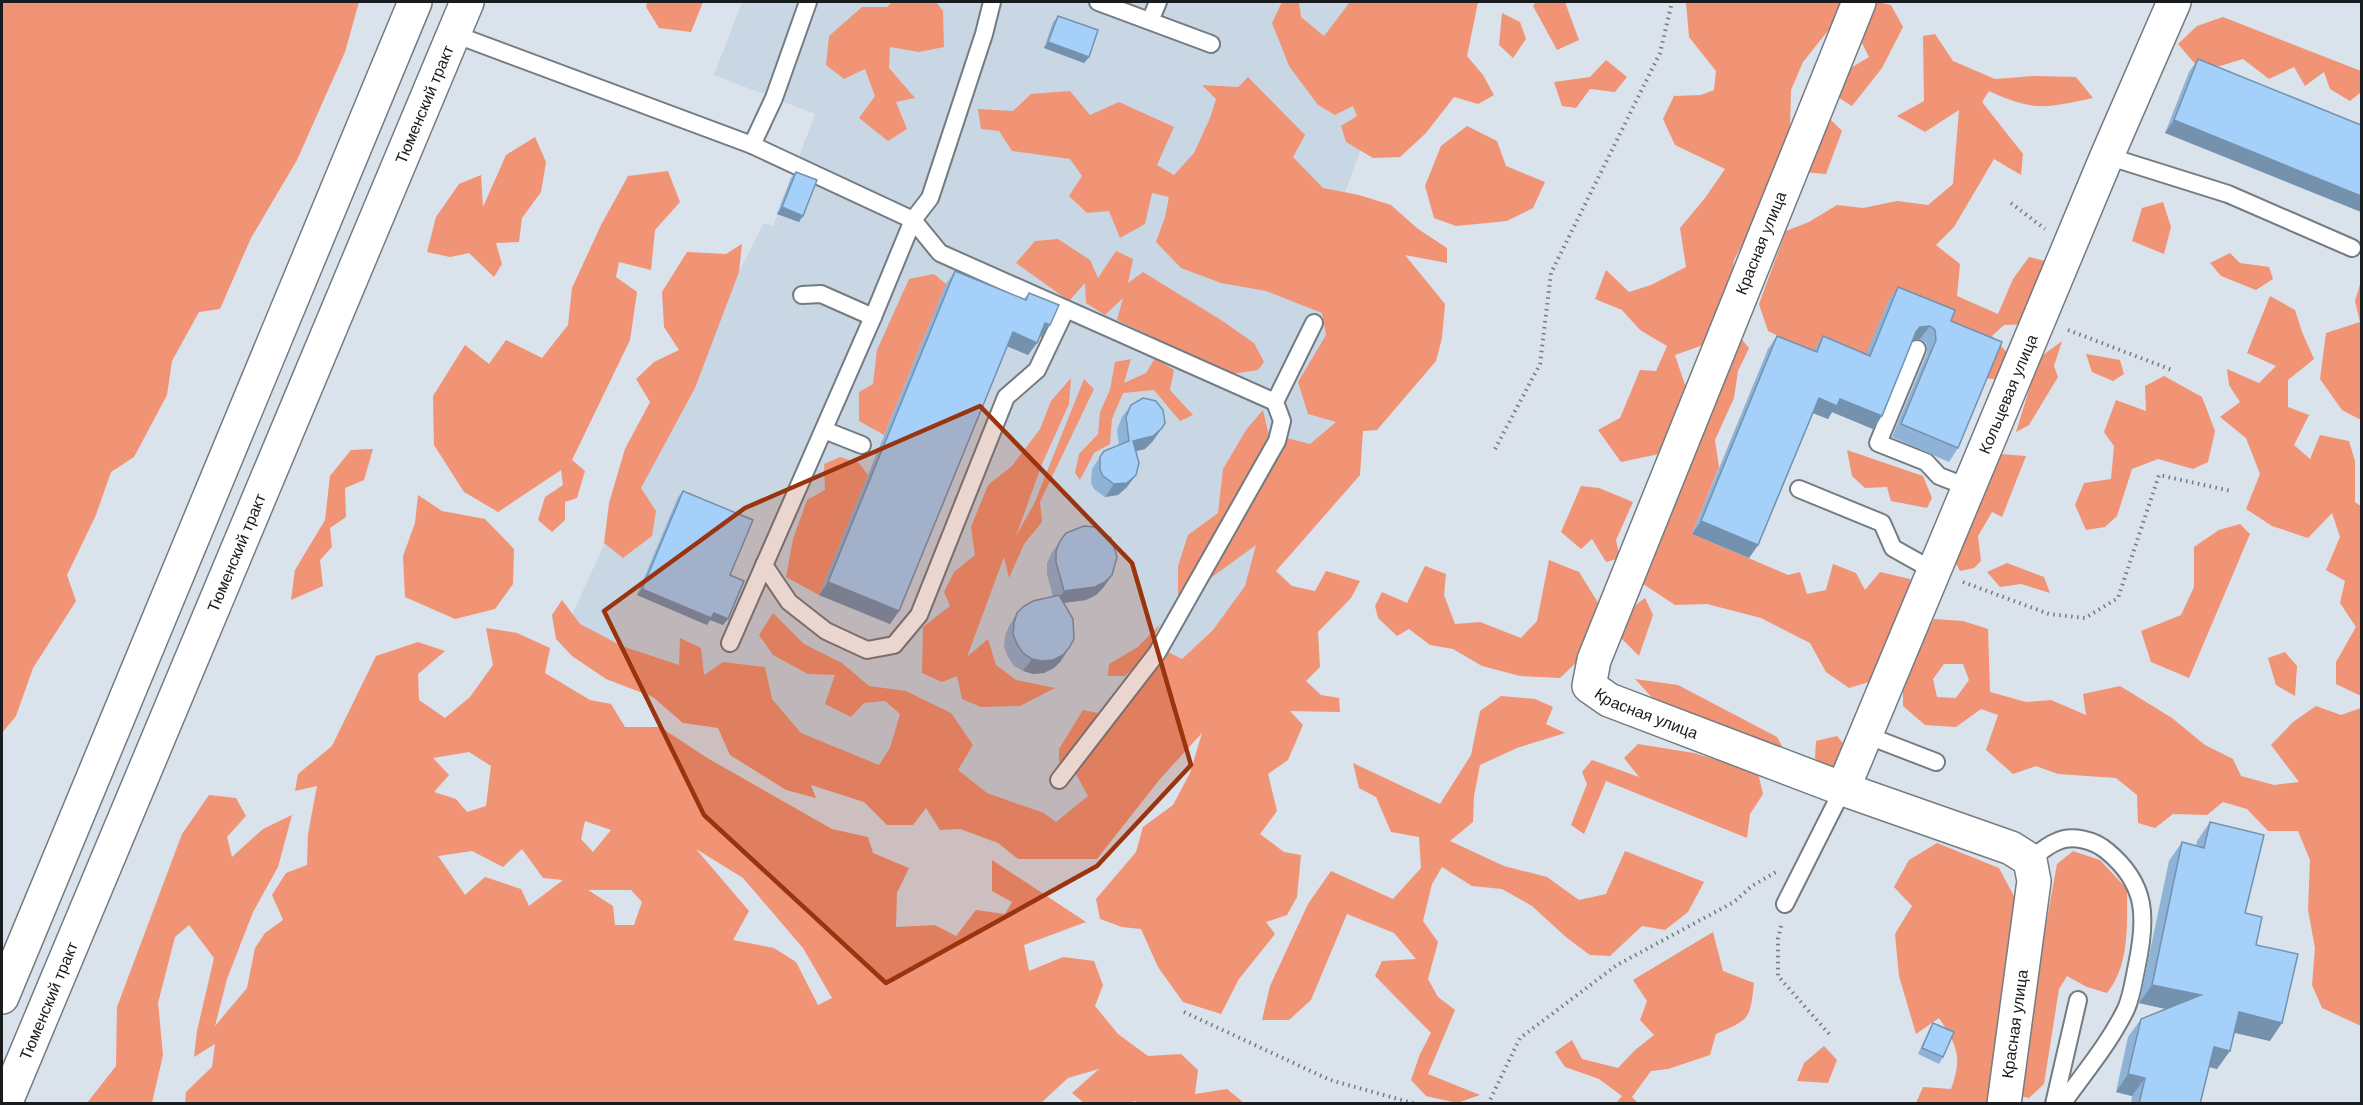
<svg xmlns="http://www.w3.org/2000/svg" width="2363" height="1105" font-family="'DM Sans',sans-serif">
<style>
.built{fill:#c9d7e5}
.forest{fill:#f19375;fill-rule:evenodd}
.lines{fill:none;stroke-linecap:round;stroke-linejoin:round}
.lane-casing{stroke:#747c83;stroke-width:20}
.street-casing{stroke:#747c83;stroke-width:36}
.primary-casing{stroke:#747c83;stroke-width:36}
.path{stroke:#747a80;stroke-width:4;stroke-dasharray:1.5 4.5;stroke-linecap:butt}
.lane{stroke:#fff;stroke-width:16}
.street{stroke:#fff;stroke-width:33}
.primary{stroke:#fff;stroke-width:33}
.wall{fill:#8eb3d6}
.shaded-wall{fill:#7492ae}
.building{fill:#a5d0f9;stroke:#7492ae;stroke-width:1.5}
.marked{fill:#9a340e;fill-opacity:0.2;stroke:#9a340e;stroke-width:4.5;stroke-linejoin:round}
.labels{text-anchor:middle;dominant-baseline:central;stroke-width:4.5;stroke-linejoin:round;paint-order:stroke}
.street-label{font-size:16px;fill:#191c1f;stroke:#fff}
</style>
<rect width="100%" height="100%" fill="#dae2eb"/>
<!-- built -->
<polygon class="built" points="742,2 1415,2 1325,247 1380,403 1097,859 710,696 566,628 652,440 764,223 773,226 815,114 714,75"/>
<!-- forest -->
<g class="forest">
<polygon points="2,2 359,2 345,52 297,160 251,238 220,309 199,312 172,361 167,395 134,457 111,472 96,515 67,575 76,601 33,668 16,716 2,733"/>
<polygon points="647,2 703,2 691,32 659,28 646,7"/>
<polygon points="892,2 936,2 943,11 944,47 919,52 890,47 889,68 915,98 896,102 907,129 888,141 859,118 875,96 865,69 844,79 826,65 829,36 862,7 887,7"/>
<polygon points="1282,2 1299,2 1301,17 1324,36 1350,2 1478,2 1467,56 1483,75 1494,95 1478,104 1454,97 1426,133 1400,157 1373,158 1346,142 1341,126 1357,116 1353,106 1335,115 1318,105 1289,66 1272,23"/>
<polygon points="1536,2 1565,2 1579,40 1557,50 1533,6"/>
<polygon points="1686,2 1845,2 1843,12 1803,62 1791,90 1790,127 1759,213 1734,260 1728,297 1709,343 1675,355 1686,388 1679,417 1659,454 1621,462 1598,430 1620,418 1640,370 1656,371 1667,346 1640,330 1622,310 1595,299 1606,270 1629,292 1651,285 1686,267 1680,228 1705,198 1725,169 1675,145 1663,119 1674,96 1701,95 1714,90 1716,71 1689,37"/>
<polygon points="1877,2 1891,5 1903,27 1882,68 1852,106 1836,96 1849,69 1869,57 1861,41"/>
<polygon points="1502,13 1520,22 1526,39 1513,58 1499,45"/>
<polygon points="2223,17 2361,71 2361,92 2350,101 2330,89 2324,72 2305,86 2294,67 2269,79 2243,59 2220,66 2196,65 2178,44 2197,26"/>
<path d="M1935,34L1953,61L1995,79L2035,76L2076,77L2093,98C2045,108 2035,112 1989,91L1982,102L2023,154L2021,175L1994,159L1954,227L1936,245L1960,264L1957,296L1998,314L2013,279L2029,257L2049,262L2029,324L2004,325L1992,336L2012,358L2002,380L1984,378L1889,300L1864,360L1807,350L1768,331L1759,304L1786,231L1809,222L1837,205L1863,208L1897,201L1928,205L1953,184L1959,110L1925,132L1897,116L1924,101L1923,36Z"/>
<polygon points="1606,60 1627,77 1615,92 1590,89 1576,108 1562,106 1554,82 1590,77"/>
<polygon points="1248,77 1305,135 1293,157 1323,188 1359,195 1391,205 1418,229 1447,248 1447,263 1405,255 1445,304 1442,338 1436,361 1377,430 1363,431 1360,475 1276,571 1292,586 1315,591 1326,571 1360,581 1351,598 1318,632 1320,667 1306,681 1321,695 1339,698 1340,712 1290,711 1303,725 1288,760 1268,774 1277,811 1260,834 1284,852 1301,855 1297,897 1287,915 1266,922 1275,934 1239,979 1221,1014 1183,1002 1158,967 1141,929 1122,927 1100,919 1096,899 1136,852 1143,827 1173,805 1190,773 1202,733 1160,779 1097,859 1018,859 998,843 960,829 940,830 926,808 913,825 887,825 864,802 811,785 816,798 786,790 730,755 718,728 683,723 653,697 606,679 572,656 556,639 552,615 562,600 580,624 622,646 679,665 680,638 701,648 704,675 723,662 765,667 772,699 801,733 879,765 890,748 900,714 885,701 864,703 851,717 825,704 835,675 808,674 773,655 759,635 773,613 804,644 842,663 869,686 906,691 951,713 973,745 958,770 987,793 1044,813 1056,822 1088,796 1076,774 1168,652 1182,659 1213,630 1245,586 1256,545 1201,585 1244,508 1287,438 1310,444 1336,422 1308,414 1298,382 1326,335 1322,313 1266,291 1221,283 1181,268 1156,242 1165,217 1169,197 1152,193 1145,224 1120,238 1109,211 1087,213 1069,196 1082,176 1070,159 1012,151 999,131 981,129 978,109 1013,111 1031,94 1070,91 1090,115 1119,102 1174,127 1157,165 1174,175 1194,153 1210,118 1216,99 1202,85 1238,87"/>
<polygon points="1829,118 1842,131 1826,174 1803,172"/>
<polygon points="1467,126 1497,141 1506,166 1545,182 1533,208 1507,221 1456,226 1434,218 1425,186 1441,146"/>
<polygon points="535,137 546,162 541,192 522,218 519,242 496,243 502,264 494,277 469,253 450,257 427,252 436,217 459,184 481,175 483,207 506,155"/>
<polygon points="668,171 680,202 655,230 651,270 619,262 616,277 637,292 630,340 572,460 585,471 577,498 565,502 565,520 552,532 538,520 545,497 563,485 561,470 498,512 464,492 434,445 433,396 465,345 489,364 506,340 542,358 568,325 572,288 601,225 628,176"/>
<polygon points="2163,202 2171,227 2164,254 2132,241 2142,208"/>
<polygon points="1058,239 1090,260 1098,278 1116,251 1133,259 1128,283 1143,272 1221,320 1254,343 1264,362 1258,370 1232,374 1117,320 1123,298 1105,315 1086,303 1085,283 1069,301 1016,263 1035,241"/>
<polygon points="742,244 739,272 695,388 641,488 656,511 652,536 623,558 604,543 609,503 625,449 650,402 636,379 654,362 679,350 664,327 662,292 687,252 726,254"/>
<polygon points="2230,253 2240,263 2269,267 2273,279 2256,290 2221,276 2210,263"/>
<polygon points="934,274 946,284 884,435 859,421 859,392 873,384 877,350 909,279"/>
<polygon points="2361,281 2362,420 2361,420 2342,410 2320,379 2326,333 2360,322 2355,301"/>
<polygon points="2270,296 2295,310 2302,332 2314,359 2288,380 2288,407 2309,415 2294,445 2310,459 2320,435 2349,441 2355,461 2355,502 2362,507 2361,696 2336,684 2336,662 2356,627 2340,603 2345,581 2326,570 2340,537 2332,513 2308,538 2272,526 2246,509 2260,474 2246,438 2220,417 2240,402 2229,385 2227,369 2259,383 2276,366 2247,353"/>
<polygon points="1740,337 1749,348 1738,371 1734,398 1715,440 1719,467 1692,534 1788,575 1800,572 1807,594 1826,590 1833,564 1856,573 1865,590 1880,572 1910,579 1912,600 1885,663 1869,682 1849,688 1826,672 1810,643 1761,618 1707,604 1675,605 1640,582"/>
<polygon points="2062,341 2054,366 2058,377 2029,425 2016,432 2039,358"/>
<polygon points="2086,354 2120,360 2124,374 2113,381 2092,372"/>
<polygon points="1155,358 1174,370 1170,390 1193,415 1180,421 1154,390 1123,393 1112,419 1110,444 1094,453 1080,480 1075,473 1079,454 1098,434 1100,412 1110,390 1115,362 1131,359 1124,383 1146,373"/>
<polygon points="2164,376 2202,397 2215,431 2208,462 2193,469 2158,459 2132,469 2117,516 2105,527 2086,530 2075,505 2084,483 2111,479 2114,446 2104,432 2116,400 2146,411 2145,386"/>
<polygon points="1071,378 1069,404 1042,464 1016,536 1034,504 1084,379 1094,389 1040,502 1042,522 1024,544 1009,578 1004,557 967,657 988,639 996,665 1016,680 1055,688 1020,706 981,707 962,699 957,676 942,682 922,673 923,627 950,606 944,592 954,572 975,555 971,527 988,485 1012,466 1040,429 1051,401"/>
<polygon points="1263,410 1269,436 1251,474 1192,578 1178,596 1178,566 1188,535 1218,513 1223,469 1246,430"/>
<polygon points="373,449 364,480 345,488 346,517 330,528 332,547 320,560 323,586 291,600 295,570 325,520 330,476 351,450"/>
<polygon points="1847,450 1923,476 1932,498 1927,508 1891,501 1887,487 1865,488 1852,476"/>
<polygon points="2000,454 2026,456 2002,517 1992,512 1978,536 1981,561 1974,568 1960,571 1955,562 1976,498"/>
<polygon points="840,457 859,463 868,475 819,595 786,577 793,539 807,500 825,490 824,464"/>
<polygon points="1581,486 1599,488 1633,502 1616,540 1620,558 1606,562 1592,539 1581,549 1561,532"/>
<polygon points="418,495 442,511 485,519 514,549 513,584 495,609 455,619 405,597 403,556 415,523"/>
<polygon points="2240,524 2250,534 2189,678 2151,662 2141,631 2181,615 2194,587 2194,547 2219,530"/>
<polygon points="1549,560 1579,572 1600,606 1584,655 1560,678 1520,676 1482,666 1453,649 1430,645 1409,629 1397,636 1378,618 1375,606 1382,592 1407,603 1425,566 1446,574 1444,595 1455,624 1480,622 1521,638 1537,621"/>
<polygon points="2007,563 2044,577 2050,593 2021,584 2000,587 1987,572"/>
<polygon points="1645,598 1653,615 1639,656 1618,635 1625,613"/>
<path d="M1934,619L1963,621L1988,629L1990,692L2026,702L2051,700L2086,715L2083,694L2120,686L2172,718L2205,745L2233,759L2241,776L2274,785L2299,782L2271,745L2293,722L2316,706L2341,715L2361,708V1026L2322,1008L2312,985L2315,948L2308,910L2310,860L2298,831H2268L2247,809L2223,802L2207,815L2173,814L2155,828L2138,823L2137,795L2116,778L2058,774L2036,766L2013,774L1986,750L1998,715L1981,709L1956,727L1925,725L1903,706V677ZM1944,664H1963L1969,680L1956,698L1937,697L1933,679Z"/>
<polygon points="1160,624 1145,657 1125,676 1108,676 1109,664 1138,647"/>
<path d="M486,628L517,633L550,648L545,673L590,700L611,704L625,727H660L709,759L832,829L868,837L873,853L909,868L897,893L896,927L935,925L956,936L976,910L1005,914L1012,902L992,891V860L1086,922L1024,945L1029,971L1063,957L1094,961L1103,985L1095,1006L1118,1034L1148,1056L1181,1054L1198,1070L1195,1094L1227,1089L1244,1103L1139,1104L1136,1101L1128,1103H1084L1072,1093L1099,1069L1068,1078L1040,1104L185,1103L186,1092L212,1067L215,1044L194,1057L197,1031L214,958L189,925L175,937L158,1003L163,1055L152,1103H87L116,1066L117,1007L182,834L209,795L236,798L246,816L227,837L232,857L263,829L292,815L278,867L253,912L227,979L215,1026L247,988L255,948L265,933L283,920L272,895L286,873L307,865L308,834L317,786L295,791L298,774L332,746L376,656L418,642L445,651L418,674L419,700L445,718L470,697L493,665ZM469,752L491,766L486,806L467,812L456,799L434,792L449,775L433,758ZM585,821L611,830L593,852L581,839ZM522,849L543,878L563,880L529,906L521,889L485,877L465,895L438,856L472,851L503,867ZM696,849L743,878L803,948L832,998L818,1005L796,962L774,948L733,940L749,911ZM588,890H631L642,902L634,925H615L613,906Z"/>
<polygon points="2285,652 2297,666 2295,696 2276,685 2268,658"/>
<polygon points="1635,679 1678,685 1777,737 1788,757 1660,706"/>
<polygon points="1501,696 1535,699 1553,707 1546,724 1565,733 1517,748 1480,765 1474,796 1473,822 1450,841 1504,866 1547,877 1579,900 1606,894 1625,851 1704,882 1688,912 1665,930 1642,926 1610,956 1590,955 1567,938 1532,906 1502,889 1472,886 1442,867 1432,884 1423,921 1438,942 1428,979 1438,997 1455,1010 1428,1074 1480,1095 1457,1103 1426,1096 1411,1080 1420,1054 1431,1033 1375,976 1382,961 1416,959 1394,933 1347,914 1311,1000 1289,1020 1262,1020 1270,986 1308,904 1331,871 1393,899 1421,868 1419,837 1391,832 1376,797 1359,788 1353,763 1440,804 1471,755 1480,711"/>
<polygon points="1083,710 1098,713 1083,741 1059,763 1059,749"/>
<polygon points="1837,736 1846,747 1830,776 1815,758 1816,741"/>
<polygon points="1638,744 1694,753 1758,773 1763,794 1750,814 1747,838 1606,781 1584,834 1571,825 1587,784 1582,772 1592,760 1639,777 1624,758"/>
<path d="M1937,843L1999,868L2015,898L2009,991L1991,1103H1916L1923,1087L1951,1089C1963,1057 1957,1045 1939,1018L1916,1034L1899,976L1895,934L1912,906L1894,887L1909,860Z"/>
<path d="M2073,851L2100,860L2127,889C2127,923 2130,965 2107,993L2087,987L2067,976L2059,989L2044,1084L2029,1098L2015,1095L2057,864Z"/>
<path d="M1713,932L1723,971L1754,983C1750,1020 1750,1019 1716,1034L1710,1055L1668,1069L1651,1071L1632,1097L1638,1103H1616L1622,1096L1599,1079L1565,1067L1555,1052L1572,1040L1582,1059L1618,1068L1635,1050L1654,1035L1640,1020L1647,1001L1633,980Z"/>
<polygon points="1824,1046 1837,1060 1828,1083 1797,1081 1804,1063"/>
</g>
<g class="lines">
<!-- lane casing -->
<g class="lane-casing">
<g id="lane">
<polyline points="1098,2 1211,44"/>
<polyline points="1150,21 1158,2"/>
<polyline points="454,34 752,145 913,220 940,253 1275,402 1282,421 1277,441 1157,653 1059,780"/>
<polyline points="752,145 774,98 808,2"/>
<polyline points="2107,156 2228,194 2352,248"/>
<polyline points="802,295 821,294 873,317"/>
<polyline points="1917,349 1878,443 1926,462 1939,476 1970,488"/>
<polyline points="1275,402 1314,323"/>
<polyline points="824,430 862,445"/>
<polyline points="1799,489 1882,523 1893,548 1934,571"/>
<polyline points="764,565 789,602 826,631 867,650 894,645 919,615 1006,397 1037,370 1066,309"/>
<polyline points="730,643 873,317 913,220 930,198 984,34 992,2"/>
<polyline points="1866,735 1936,762"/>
<path d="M2030,860C2038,854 2046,846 2056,842C2071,834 2094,840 2107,851C2147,884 2147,917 2137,965C2134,979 2132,996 2126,1009C2109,1044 2084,1073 2062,1104"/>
<polyline points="1785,904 1843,789"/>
<polyline points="2054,1104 2078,1000"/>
</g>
</g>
<!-- street casing -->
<g class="street-casing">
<g id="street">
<path id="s1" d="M1859,2L1594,660L1589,686L1609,700L1843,789L2011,848L2030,860L2034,881L2004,1104"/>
<path id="s2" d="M1843,789L2107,156L2174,2"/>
</g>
</g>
<!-- primary casing -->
<g class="primary-casing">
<g id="primary">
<polyline points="2,997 415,2"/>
<path id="s3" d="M5,1104L467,2"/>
</g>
</g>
<!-- path -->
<g class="path">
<polyline points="2011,203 2045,229"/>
<polyline points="2068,330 2172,370"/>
<polyline points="1495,449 1540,364 1551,273 1660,53 1672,2"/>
<polyline points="1963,582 2049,614 2085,618 2118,598 2159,475 2231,491"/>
<polyline points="1781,926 1778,939 1778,976 1831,1036"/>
<polyline points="1184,1012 1330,1080 1416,1104"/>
<polyline points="1487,1104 1489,1102 1520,1038 1617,965 1734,902 1752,886 1776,872"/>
</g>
<!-- lane -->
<use href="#lane" class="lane"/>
<!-- street -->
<use href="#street" class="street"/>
<!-- primary -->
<use href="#primary" class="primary"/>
</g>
<!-- wall -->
<g class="wall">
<polygon points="1058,16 1089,57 1084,63 1044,48 1053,22"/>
<polygon points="2198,59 2361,125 2165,133 2189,72"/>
<polygon points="796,172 799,222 777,214 791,178"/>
<polygon points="955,271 1024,299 1029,293 1041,337 1040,337 1028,355 1007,346 899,611 890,624 819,595 946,284"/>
<polygon points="1898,287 1951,321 1958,448 1949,462 1892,437 1927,353 1926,343 1920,339 1913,340 1882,416 1873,429 1832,412 1828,419 1813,413 1758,545 1749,558 1692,534 1768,349 1777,336 1813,351 1823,336 1866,354 1889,300"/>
<polygon points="1131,405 1153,441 1145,449 1136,451 1127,487 1118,495 1105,497 1094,489 1091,483 1092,469 1104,451 1119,445 1117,430 1122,417"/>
<polygon points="683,491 730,575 723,625 710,620 707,625 637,595 678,497"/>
<polygon points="1060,541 1112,575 1103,588 1096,595 1086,600 1064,603 1061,661 1054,668 1044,673 1033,674 1023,671 1014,666 1008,657 1004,647 1005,636 1009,626 1017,613 1053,597 1047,574 1047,563 1051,554"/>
<polygon points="2210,822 2245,913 2256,945 2270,1041 2234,1032 2217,1069 2209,1067 2200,1104 2131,1104 2132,1096 2116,1092 2128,1037 2141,1019 2166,1009 2139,1003 2169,861 2182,842 2196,846 2197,841"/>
<polygon points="1933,1023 1943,1057 1939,1064 1918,1054 1929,1030"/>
</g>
<!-- shaded-wall -->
<g class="shaded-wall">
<polygon points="1048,42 1089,57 1084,63 1044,48"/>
<polygon points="2174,120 2361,196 2361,212 2165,133"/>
<polygon points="782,207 803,216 799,222 777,214"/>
<polygon points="1045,323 1050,325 1041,337 1036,336"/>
<polygon points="1930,326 1920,339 1911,340 1907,345 1920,327"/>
<polygon points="1013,332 1037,343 1028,355 1004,345"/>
<polygon points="1819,398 1840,399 1882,416 1873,429 1832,412 1828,419 1810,412"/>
<polygon points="1162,428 1153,441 1145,449 1124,454 1133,441"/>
<polygon points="1136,475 1127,487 1118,495 1105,497 1114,484"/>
<polygon points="1701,521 1758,545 1749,558 1692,534"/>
<polygon points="1112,575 1103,588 1096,595 1086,600 1055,604 1064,591"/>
<polygon points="828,582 899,611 890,624 819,595"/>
<polygon points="642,589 714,613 728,619 723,625 710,620 707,625 637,595"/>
<polygon points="1069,648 1061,661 1054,668 1044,673 1033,674 1023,671 1032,659"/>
<polygon points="2152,985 2201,995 2188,1014 2139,1003"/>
<polygon points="2239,1012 2282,1023 2270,1041 2226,1031"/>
<polygon points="2214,1047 2230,1051 2217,1069 2201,1065"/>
<polygon points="2128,1074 2145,1078 2132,1096 2116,1092"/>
</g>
<!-- building -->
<g class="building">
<polygon points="1058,16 1098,30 1089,57 1048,42"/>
<polygon points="2198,59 2361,125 2361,196 2174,120"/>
<polygon points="796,172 817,180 803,216 782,207"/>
<polygon points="955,271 1026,300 1029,293 1059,305 1050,325 1045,323 1037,343 1013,332 899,611 828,582"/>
<polygon points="1898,287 1955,310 1951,321 2002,342 1958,448 1901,424 1936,340 1935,330 1930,326 1920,327 1916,332 1882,416 1840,399 1837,406 1819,398 1758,545 1701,521 1777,336 1817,352 1823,336 1870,356"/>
<polygon points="1143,398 1156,401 1163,410 1165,423 1162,428 1153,436 1133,441 1139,463 1136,475 1127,483 1114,484 1103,476 1100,470 1100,457 1104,451 1129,441 1126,417 1131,405"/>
<polygon points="683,491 753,520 730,575 744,581 728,619 714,613 711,618 642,589"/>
<polygon points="1084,526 1095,527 1111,538 1117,557 1112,575 1105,582 1095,587 1064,591 1056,562 1056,551 1060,541 1066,533"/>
<polygon points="1059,595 1073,619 1074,639 1069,648 1063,655 1053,660 1042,661 1032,659 1023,653 1017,644 1013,634 1014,623 1017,613 1024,606 1033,601"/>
<polygon points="2210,822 2264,835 2245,913 2262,917 2256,945 2298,954 2282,1023 2239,1012 2230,1051 2214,1047 2200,1104 2139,1104 2145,1078 2128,1074 2141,1019 2201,995 2152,985 2182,842 2204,848"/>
<polygon points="1933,1023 1954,1032 1943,1057 1922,1048"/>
</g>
<!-- marked area -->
<path class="marked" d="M980,406L1132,563L1191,765L1097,866L886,983L704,815L604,611L745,508Z"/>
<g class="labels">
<!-- street labels -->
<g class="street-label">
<text stroke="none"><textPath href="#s3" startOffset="1084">Тюменский тракт</textPath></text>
<text transform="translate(1761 243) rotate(-68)">Красная улица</text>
<text stroke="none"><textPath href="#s2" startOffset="428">Кольцевая улица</textPath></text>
<text stroke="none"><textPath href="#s3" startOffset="598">Тюменский тракт</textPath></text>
<text stroke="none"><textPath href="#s1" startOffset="800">Красная улица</textPath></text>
<text stroke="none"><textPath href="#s3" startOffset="112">Тюменский тракт</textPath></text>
<text transform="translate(2015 1024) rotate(-82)">Красная улица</text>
</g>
</g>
<!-- border -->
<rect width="2363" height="1105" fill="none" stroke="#191c1f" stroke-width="6"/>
</svg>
